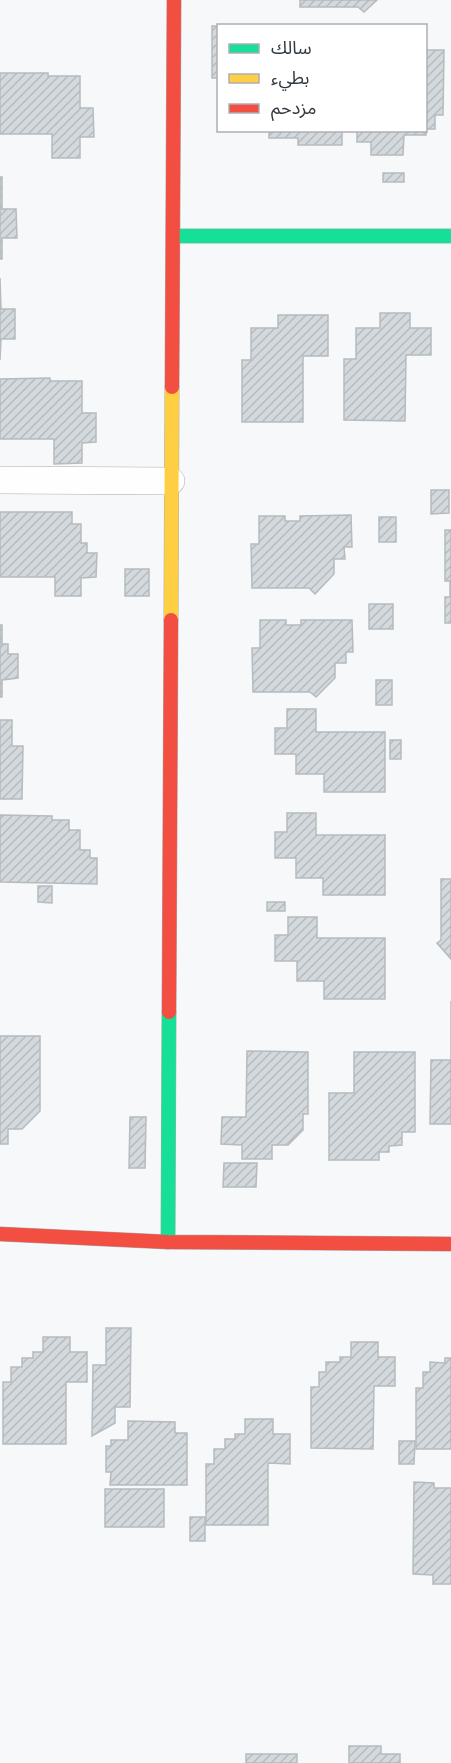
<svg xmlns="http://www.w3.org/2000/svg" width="451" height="1763" font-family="Montserrat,'Noto Sans Arabic',sans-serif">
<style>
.building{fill:url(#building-hatch);stroke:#b5bbbe;stroke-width:1.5}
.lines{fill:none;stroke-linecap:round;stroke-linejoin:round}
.street-casing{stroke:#aaadb1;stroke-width:28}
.fast-casing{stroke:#aaadb1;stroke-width:15}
.slow-casing{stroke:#aaadb1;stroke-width:15}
.jam-casing{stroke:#aaadb1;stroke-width:15}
.street{stroke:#fefefe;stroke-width:27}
.fast{stroke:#16e098;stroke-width:14}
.slow{stroke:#ffcf43;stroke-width:14}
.jam{stroke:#f24e42;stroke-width:14}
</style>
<defs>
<pattern id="building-hatch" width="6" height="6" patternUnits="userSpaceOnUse" patternTransform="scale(1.5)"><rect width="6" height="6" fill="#d3d9dc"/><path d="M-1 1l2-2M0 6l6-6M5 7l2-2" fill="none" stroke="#b6bbbe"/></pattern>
</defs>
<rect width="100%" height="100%" fill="#f6f8fa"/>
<!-- building -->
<g class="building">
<polygon points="300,0 377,0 364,12 358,7 300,7"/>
<rect x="212" y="26" width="7" height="52"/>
<polygon points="426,50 444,50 443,115 435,115 435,129 426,129 426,135 404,135 403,155 371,155 371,142 357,142 357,130 426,130"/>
<polygon points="0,73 48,73 48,76 80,76 80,108 93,108 94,137 80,137 80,158 52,158 52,134 0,134"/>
<polygon points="269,130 342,130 342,145 298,145 298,138 269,138"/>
<rect x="383" y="173" width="21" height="9"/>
<polygon points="0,177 2,177 2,209 16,209 17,238 2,238 2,259 0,259"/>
<polygon points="0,278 1,309 15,309 15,339 1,339 0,360"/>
<polygon points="380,313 410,313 410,328 431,328 431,355 406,355 405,421 344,420 344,359 356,359 356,328 380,328"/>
<polygon points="278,315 328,315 328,356 303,356 303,422 242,422 242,360 251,360 251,328 278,328"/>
<polygon points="50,378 50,381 82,381 82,413 96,413 96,442 82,443 82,463 54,464 54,439 0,439 0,379"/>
<polygon points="431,490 449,490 449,513 431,514"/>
<polygon points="0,512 72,512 72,524 81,524 81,543 87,543 87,553 97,553 96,577 81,578 81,596 55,596 55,577 0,577"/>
<polygon points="351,515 352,547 344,547 345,559 334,559 334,574 315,594 309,588 252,588 251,544 259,544 259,516 285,516 285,521 300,521 300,516"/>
<rect x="379" y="517" width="17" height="25"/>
<polygon points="445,530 451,530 451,623 445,623 445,597 450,597 450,581 445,581"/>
<rect x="125" y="569" width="24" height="27"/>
<rect x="369" y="604" width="24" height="25"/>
<polygon points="260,620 286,620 286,625 301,625 301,620 352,620 353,652 346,652 346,663 335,663 335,678 316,697 310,692 253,692 252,648 260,648"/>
<polygon points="0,625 2,625 2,644 8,644 8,654 18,654 18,678 2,680 2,697 0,697"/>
<rect x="376" y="680" width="16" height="25"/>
<polygon points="287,709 316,709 316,732 385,732 385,792 324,792 324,774 296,774 296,754 275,754 275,728 287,728"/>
<polygon points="0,720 12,720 12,746 23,746 22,799 0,799"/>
<rect x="390" y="740" width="11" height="19"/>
<polygon points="287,813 316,813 316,835 385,835 385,895 323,895 323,878 296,878 296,858 275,858 275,832 287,832"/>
<polygon points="0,815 52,816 52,820 69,820 69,830 80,830 80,850 90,850 90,858 97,858 97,884 0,882"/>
<polygon points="441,879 451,879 451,959 437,943 441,940"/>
<polygon points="38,886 52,886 52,903 38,902"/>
<rect x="267" y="902" width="18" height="9"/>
<polygon points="288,917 317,917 317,938 385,938 385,999 324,999 324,981 297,981 297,961 275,961 275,935 288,935"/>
<polygon points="451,1001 451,1124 430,1124 431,1060 451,1060"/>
<polygon points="0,1036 40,1036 40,1111 22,1129 8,1129 8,1144 0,1144"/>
<polygon points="247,1051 308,1052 308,1114 303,1114 303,1130 288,1145 272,1145 272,1159 242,1159 242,1145 221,1144 222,1117 246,1117"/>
<polygon points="354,1052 415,1052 415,1132 402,1132 402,1145 389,1146 389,1152 379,1152 379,1160 329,1160 329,1093 354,1093"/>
<polygon points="130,1117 146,1117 145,1168 129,1168"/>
<polygon points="224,1163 257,1163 256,1187 223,1187"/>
<polygon points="106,1328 131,1328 130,1407 115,1407 115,1423 92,1436 93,1365 106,1365"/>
<polygon points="43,1337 70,1337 70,1352 87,1352 87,1382 66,1382 66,1444 3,1444 3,1382 11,1382 11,1367 22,1367 22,1358 33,1358 33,1352 43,1352"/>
<polygon points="351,1342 378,1342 378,1357 395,1357 395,1386 374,1386 373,1449 311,1448 311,1387 319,1387 319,1372 326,1372 326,1362 340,1362 340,1357 351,1357"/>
<polygon points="445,1358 451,1358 451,1449 416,1449 416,1388 423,1388 423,1372 430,1372 430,1362 445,1363"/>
<polygon points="245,1419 273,1419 273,1434 290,1434 290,1464 268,1463 268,1525 206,1525 206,1464 214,1464 214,1449 225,1449 225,1439 235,1439 235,1434 245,1434"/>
<polygon points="128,1421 175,1422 175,1433 187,1433 187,1485 110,1485 111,1472 106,1472 106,1446 111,1446 111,1440 128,1440"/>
<polygon points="399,1441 415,1441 414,1464 399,1464"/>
<polygon points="414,1482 434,1483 434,1488 451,1488 451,1584 433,1584 433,1575 413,1574"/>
<rect x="105" y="1489" width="59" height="38"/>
<rect x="190" y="1517" width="15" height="24"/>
<polygon points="349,1746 381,1746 381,1754 400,1754 400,1763 349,1763"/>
<rect x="246" y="1754" width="51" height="9"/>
</g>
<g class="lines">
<!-- street casing -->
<g class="street-casing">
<polyline id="street" points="0,480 171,481"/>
</g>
<!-- fast casing -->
<g class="fast-casing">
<g id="fast">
<polyline points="174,236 451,236"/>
<polyline points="168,1242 169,1012"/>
</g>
</g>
<!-- slow casing -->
<g class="slow-casing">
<polyline id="slow" points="171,620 172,387"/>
</g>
<!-- jam casing -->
<g class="jam-casing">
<g id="jam">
<polyline points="172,387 174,0"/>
<polyline points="169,1012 171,620"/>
<polyline points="0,1234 168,1242 451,1244"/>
</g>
</g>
<!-- street -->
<use href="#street" class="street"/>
<!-- fast -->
<use href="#fast" class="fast"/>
<!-- slow -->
<use href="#slow" class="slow"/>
<!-- jam -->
<use href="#jam" class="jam"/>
</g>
<!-- legend -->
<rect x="217" y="24" width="210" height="108" fill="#ffffff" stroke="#adafb2" stroke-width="1.5"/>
<rect x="229" y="44" width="30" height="9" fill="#16e098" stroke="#adafb2" stroke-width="1.5"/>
<text x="271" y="54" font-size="18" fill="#31383e">سالك</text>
<rect x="229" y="74" width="30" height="9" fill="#ffcf43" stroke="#adafb2" stroke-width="1.5"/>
<text x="271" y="84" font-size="18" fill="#31383e">بطيء</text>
<rect x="229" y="104" width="30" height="9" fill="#f24e42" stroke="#adafb2" stroke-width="1.5"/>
<text x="271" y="114" font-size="18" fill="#31383e">مزدحم</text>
</svg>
